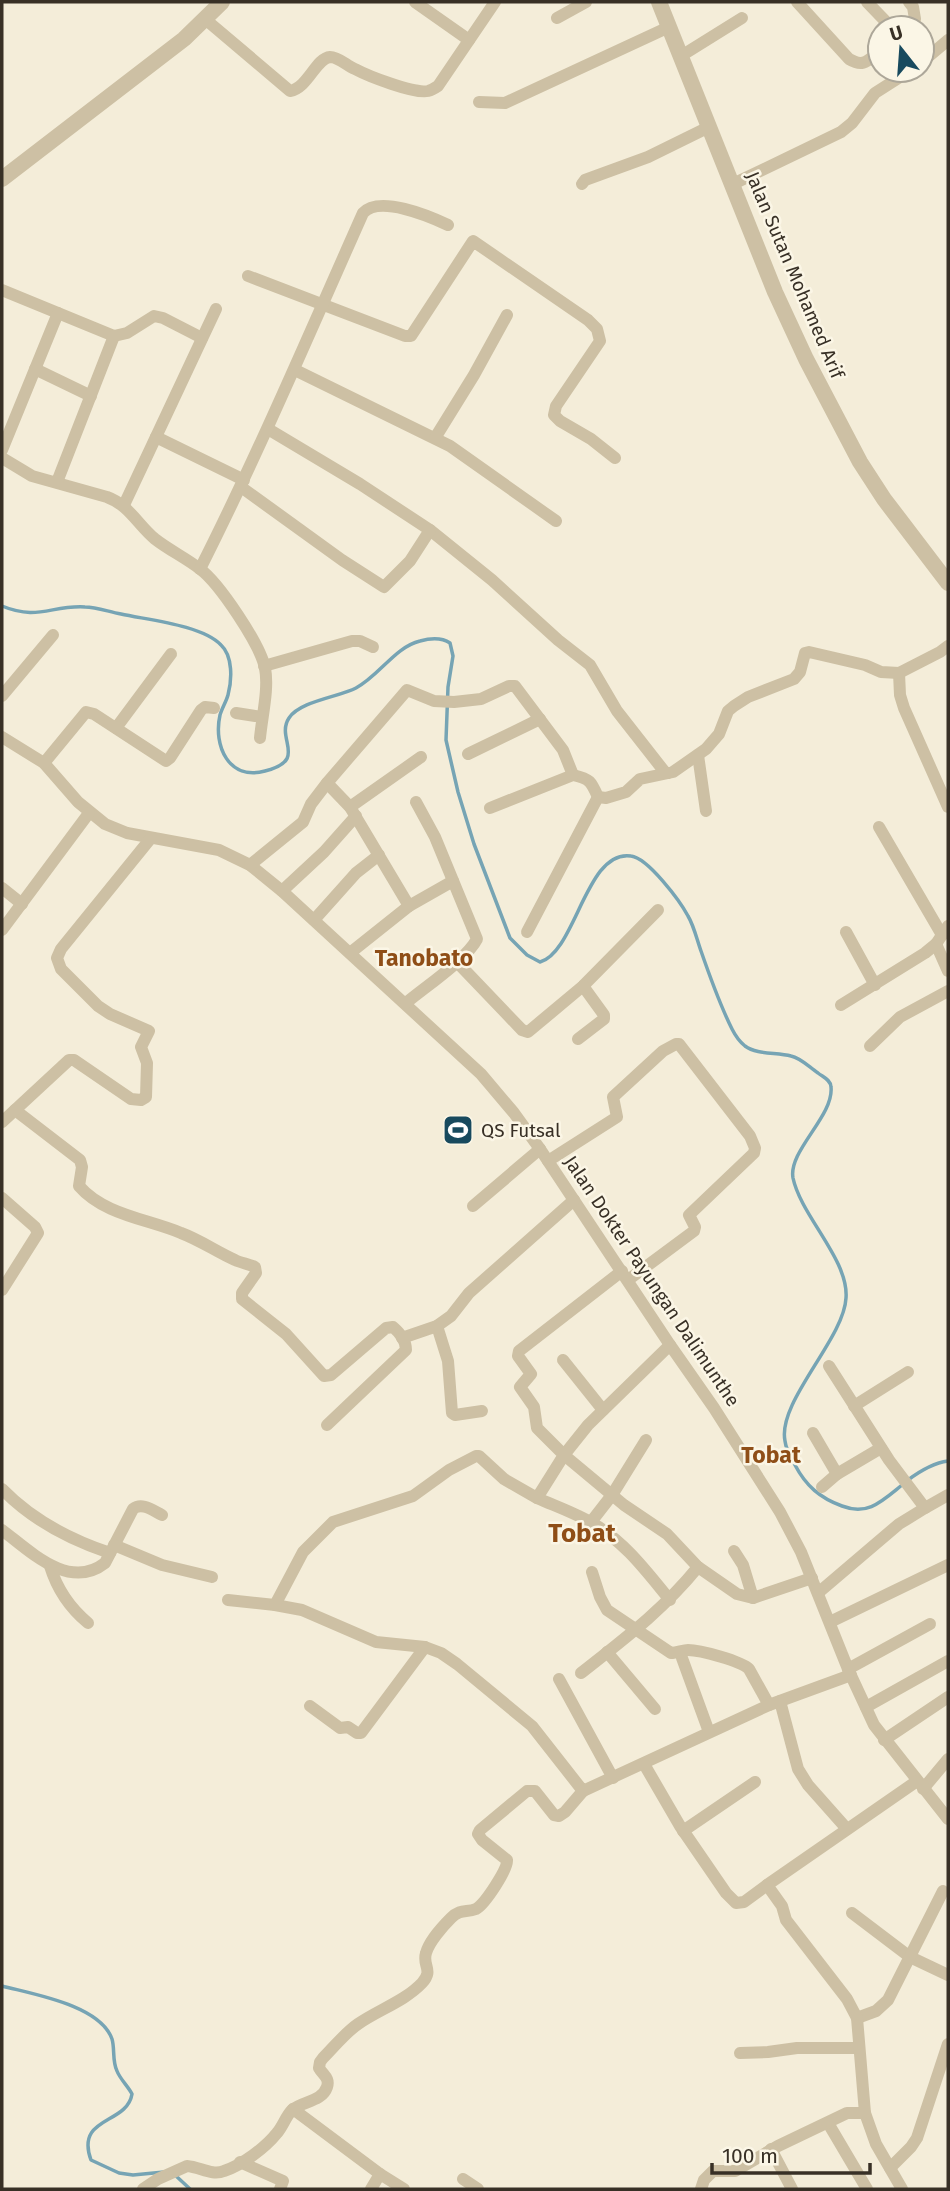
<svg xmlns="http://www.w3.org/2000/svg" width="950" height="2191" font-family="'Fira Sans',sans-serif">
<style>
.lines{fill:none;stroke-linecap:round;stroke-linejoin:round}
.stream{stroke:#76a4b4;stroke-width:3.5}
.minor{stroke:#cdc0a4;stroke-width:12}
.tertiary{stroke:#cdc0a4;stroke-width:16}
.labels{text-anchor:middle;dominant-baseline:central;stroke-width:5;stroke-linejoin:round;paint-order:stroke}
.street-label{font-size:19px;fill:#383026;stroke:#fbf6e6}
.poi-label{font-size:19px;fill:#383026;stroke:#fbf6e6;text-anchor:start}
.quarter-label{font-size:23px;font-weight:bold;fill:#8f4e17;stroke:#fbf6e6}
.district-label{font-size:26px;font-weight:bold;fill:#8f4e17;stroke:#fbf6e6}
</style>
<rect width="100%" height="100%" fill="#f4edd9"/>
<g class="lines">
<!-- stream -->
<g class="stream">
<path d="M2,606C38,621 51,605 85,607C97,607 109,612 121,614C148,620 202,625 221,645C233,656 232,680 228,695C226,702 222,708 220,715C213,746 229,781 265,771C309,760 275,739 289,718C300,701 339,697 356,688C379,676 395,647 420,641C431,638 441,637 450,643L453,656L448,687L446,740L458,792L474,844L510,938L527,955L540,962C576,952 586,849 631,856C648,858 680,901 688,916C694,926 697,940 701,951C710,977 720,1005 732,1029C735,1035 740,1042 745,1046C757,1055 777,1052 791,1056C801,1058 809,1067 818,1073C823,1077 831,1080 831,1087C834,1116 788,1151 793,1178C801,1216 849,1260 846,1298C844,1339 777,1402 785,1441C786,1450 791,1458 795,1465C806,1486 820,1498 842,1506C868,1516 882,1501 902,1485"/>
<path d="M908,1480C920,1471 933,1463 948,1461"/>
<path d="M2,1986C32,1994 100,2005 112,2039C115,2049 112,2061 117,2071C120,2079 128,2086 132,2094C127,2125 75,2116 91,2160L119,2173L133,2175L164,2172"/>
<polyline points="175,2175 190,2189"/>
</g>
<!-- minor -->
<g class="minor">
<polyline points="415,2 469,40"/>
<path d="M797,2L849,59C864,68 868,60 880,51"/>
<polyline points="867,2 892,28"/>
<polyline points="557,18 586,2"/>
<path d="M205,19L290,91C308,88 316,58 330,57C339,57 347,66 355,69C368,76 414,94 428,91C432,90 435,88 438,86L495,2"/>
<polyline points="908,28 915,19 913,7 909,2"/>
<polyline points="681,56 742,18"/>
<polyline points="922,62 948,40"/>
<polyline points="479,102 505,103 669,27"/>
<polyline points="582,184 585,180 648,157 709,127"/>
<polyline points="733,184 841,132 852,123 875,93 911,70"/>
<polyline points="248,276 405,336 411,336 473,241 588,320 597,329 600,341 556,406 554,415 560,421 591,439 615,458"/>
<polyline points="2,290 114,336 127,333 154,316 163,318 202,338"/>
<polyline points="35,369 91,396"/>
<polyline points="295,370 450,446 556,521"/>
<polyline points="268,429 360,484 430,530 492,580 558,640 590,665 617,711 664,771 668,773"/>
<polyline points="156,437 244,480"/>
<polyline points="435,438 474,375 507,315"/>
<polyline points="2,450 58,313"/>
<path d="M2,458L32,476L107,497C129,505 138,525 155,539C169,550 186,558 200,569C219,583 260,644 265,668C269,689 262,716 260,738"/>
<polyline points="57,482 114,336"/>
<polyline points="241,487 342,560 384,587 410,561 430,530"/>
<polyline points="124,505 216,309"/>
<path d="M200,569C259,452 310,332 363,213C379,195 429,216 448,225"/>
<polyline points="264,666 352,641 360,641 373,647"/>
<polyline points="899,673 900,695 904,708 948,807"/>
<polyline points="2,696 53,635"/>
<polyline points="236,713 262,717"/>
<polyline points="116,728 171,654"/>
<polyline points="2,737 44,763 78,802 105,824 127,833 219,850 250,865 282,891 481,1074 514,1113 540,1149 670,1345 714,1408 780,1512 801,1552 848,1669 874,1725 948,1819"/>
<polyline points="468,754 540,719"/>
<polyline points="698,755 706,811"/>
<polyline points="44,763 86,712 94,714 166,761 170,758 201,710 205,707 214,708"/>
<polyline points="327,783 350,807 409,906"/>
<polyline points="598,797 606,798 626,792 640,779 673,772 706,749 719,734 728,711 734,706 748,697 794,679 800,672 805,653 809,652 865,665 881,672 899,673 940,652 948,646"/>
<polyline points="350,807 421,757"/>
<path d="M490,808L573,775C590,779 591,781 598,797"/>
<polyline points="879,827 942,935"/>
<polyline points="250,865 303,822 311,804 327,783 407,690 434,701 454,702 481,699 509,686 515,686 563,750 573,775"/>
<polyline points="2,888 22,904"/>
<polyline points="282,891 324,852 356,816"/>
<polyline points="314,920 356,873 379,855"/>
<polyline points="2,930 89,813"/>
<polyline points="527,932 598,797"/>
<polyline points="846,932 875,985"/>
<polyline points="936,944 948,971"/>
<polyline points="350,953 409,906 453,881"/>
<polyline points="456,961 522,1030 528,1032 583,986 658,910"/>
<path d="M406,1003C425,987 467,959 477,939L435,837L416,802"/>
<polyline points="841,1005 925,953 936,944 948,926"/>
<polyline points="578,1039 604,1019 604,1015 583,986"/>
<polyline points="870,1046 900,1017 948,991"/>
<path d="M15,1110L80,1160L82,1167L79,1186C104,1215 148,1219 181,1233C200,1240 217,1252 235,1260C241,1263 249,1264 255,1267L256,1273L242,1293V1299L286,1334L324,1376L331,1375L386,1328L393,1327C400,1333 406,1341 406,1350L327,1425"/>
<polyline points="2,1122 69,1060 74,1060 131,1099 141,1100 146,1097 147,1063 141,1047 149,1031 110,1014 98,1006 61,969 57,958 61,949 151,838"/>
<polyline points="548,1161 617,1117 613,1097 663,1051 676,1044 679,1044 750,1136 755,1148 754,1153 689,1215 695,1227 694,1231 628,1280"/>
<polyline points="2,1198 35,1227 38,1233 2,1290"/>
<polyline points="473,1206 540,1149"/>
<path d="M622,1271L519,1351L518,1356L531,1374L520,1387L534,1407L537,1428L564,1455L537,1498C555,1506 575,1513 592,1523C625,1542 646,1571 670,1600"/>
<polyline points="437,1326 448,1361 452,1413 455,1415 482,1411"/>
<polyline points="402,1338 437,1326 451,1316 469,1293 574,1200"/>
<polyline points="670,1345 588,1425 564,1455 624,1505 667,1534 698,1567 737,1594 753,1598 812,1578"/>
<polyline points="563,1360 603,1410"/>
<polyline points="854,1406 908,1372"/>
<polyline points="813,1433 837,1474"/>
<polyline points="822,1487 837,1474 881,1448"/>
<path d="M2,1489C31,1519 71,1540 110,1553"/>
<polyline points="925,1508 948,1495"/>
<polyline points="591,1522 612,1495 646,1440"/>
<path d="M2,1530C30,1551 69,1591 105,1563L133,1509C142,1502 152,1510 162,1515"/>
<polyline points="114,1545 162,1565 212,1577"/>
<polyline points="734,1551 743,1565 753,1598"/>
<path d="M50,1566C57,1589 70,1608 88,1623"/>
<path d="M592,1572L600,1597L607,1610L671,1653C677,1653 683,1650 688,1650C700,1650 741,1661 749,1669L769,1705"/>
<polyline points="818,1593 899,1524 925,1508 889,1460 829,1366"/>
<polyline points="228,1600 275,1605 302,1610 376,1642 425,1647 441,1653 457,1664 532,1726 583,1791 769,1705 851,1675"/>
<polyline points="275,1605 303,1552 333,1522 413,1496 449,1470 476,1456 479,1456 504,1479 537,1498"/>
<polyline points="830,1622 948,1565"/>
<polyline points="607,1652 655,1709"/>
<polyline points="682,1658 709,1732"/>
<polyline points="848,1669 930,1624"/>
<path d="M581,1673C624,1639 663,1610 698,1567"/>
<polyline points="559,1679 613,1778"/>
<polyline points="780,1701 798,1769 808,1785 847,1829"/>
<polyline points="310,1706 340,1728 348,1727 357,1733 361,1733 425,1647"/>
<polyline points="866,1707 948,1661"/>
<polyline points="884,1740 948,1697"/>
<polyline points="644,1764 680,1826 726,1893 736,1903 744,1902 767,1885"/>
<polyline points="923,1789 948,1759"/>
<polyline points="683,1831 755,1782"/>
<polyline points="852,1913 910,1957 948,1975"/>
<polyline points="857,2018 876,2011 888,2000 943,1891"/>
<polyline points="740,2053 768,2052 797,2048 859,2048"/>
<polyline points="293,2109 380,2174 404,2189"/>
<polyline points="828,2123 867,2189"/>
<polyline points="771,2149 792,2189"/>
<polyline points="240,2162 283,2181 280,2189"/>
<polyline points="890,2168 911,2147 917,2138 948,2044"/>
<polyline points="463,2179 478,2189"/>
<path d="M143,2189L158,2179L187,2166C200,2167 212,2176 224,2171C242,2165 265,2148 277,2133C283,2126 286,2116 292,2110C302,2101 322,2102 327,2087C330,2078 323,2075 319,2068L320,2062L323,2058C334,2047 345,2033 358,2024C378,2010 405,2001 422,1983C434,1970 422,1966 426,1953C429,1942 443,1926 451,1918C461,1908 466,1913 476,1909C485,1904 508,1869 507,1860L482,1840L478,1834L480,1830L527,1791H535L554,1815L559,1816L565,1812L583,1791"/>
<polyline points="371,2189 380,2174"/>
<polyline points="701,2189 704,2180 713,2171 735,2171 778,2146 847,2113 865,2113"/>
<polyline points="902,2189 876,2144 865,2113 857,2018 847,1999 786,1920 782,1906 767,1885 917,1781"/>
</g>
<!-- tertiary -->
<g class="tertiary">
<polyline points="659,2 775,292 806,359 860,462 884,499 948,583"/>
<polyline points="2,179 184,39 222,2"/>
</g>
</g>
<!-- icons -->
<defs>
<g id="stadium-square" transform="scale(1.575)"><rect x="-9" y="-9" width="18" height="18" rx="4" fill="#184a5e" stroke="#fbf6e6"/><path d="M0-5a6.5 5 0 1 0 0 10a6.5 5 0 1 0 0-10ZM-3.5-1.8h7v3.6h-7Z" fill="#fff"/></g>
</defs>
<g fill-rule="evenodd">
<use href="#stadium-square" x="458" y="1130"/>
</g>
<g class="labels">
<!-- street labels -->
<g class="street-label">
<text transform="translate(795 275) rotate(67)">Jalan Sutan Mohamed Arif</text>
<text transform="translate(652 1281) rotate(56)">Jalan Dokter Payungan Dalimunthe</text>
</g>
<!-- poi labels -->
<g class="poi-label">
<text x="481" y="1130">QS Futsal</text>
</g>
<!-- quarter labels -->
<g class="quarter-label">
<text x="424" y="958">Tanobato</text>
<text x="771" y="1455">Tobat</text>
</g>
<!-- district labels -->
<g class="district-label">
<text x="582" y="1533">Tobat</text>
</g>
</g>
<!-- border -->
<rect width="950" height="2191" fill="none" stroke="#383026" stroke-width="7"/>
<!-- north arrow -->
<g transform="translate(901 49) rotate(343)"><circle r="33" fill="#fbf6e6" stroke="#ada799" stroke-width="2"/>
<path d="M0-5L12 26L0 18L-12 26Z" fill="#184a5e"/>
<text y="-10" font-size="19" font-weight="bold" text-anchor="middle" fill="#383026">U</text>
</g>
<!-- scale -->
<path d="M712 2163v10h158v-10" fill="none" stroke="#383026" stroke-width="3.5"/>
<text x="722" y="2163" font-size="21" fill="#383026" stroke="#fbf6e6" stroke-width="5" paint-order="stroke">100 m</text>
</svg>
